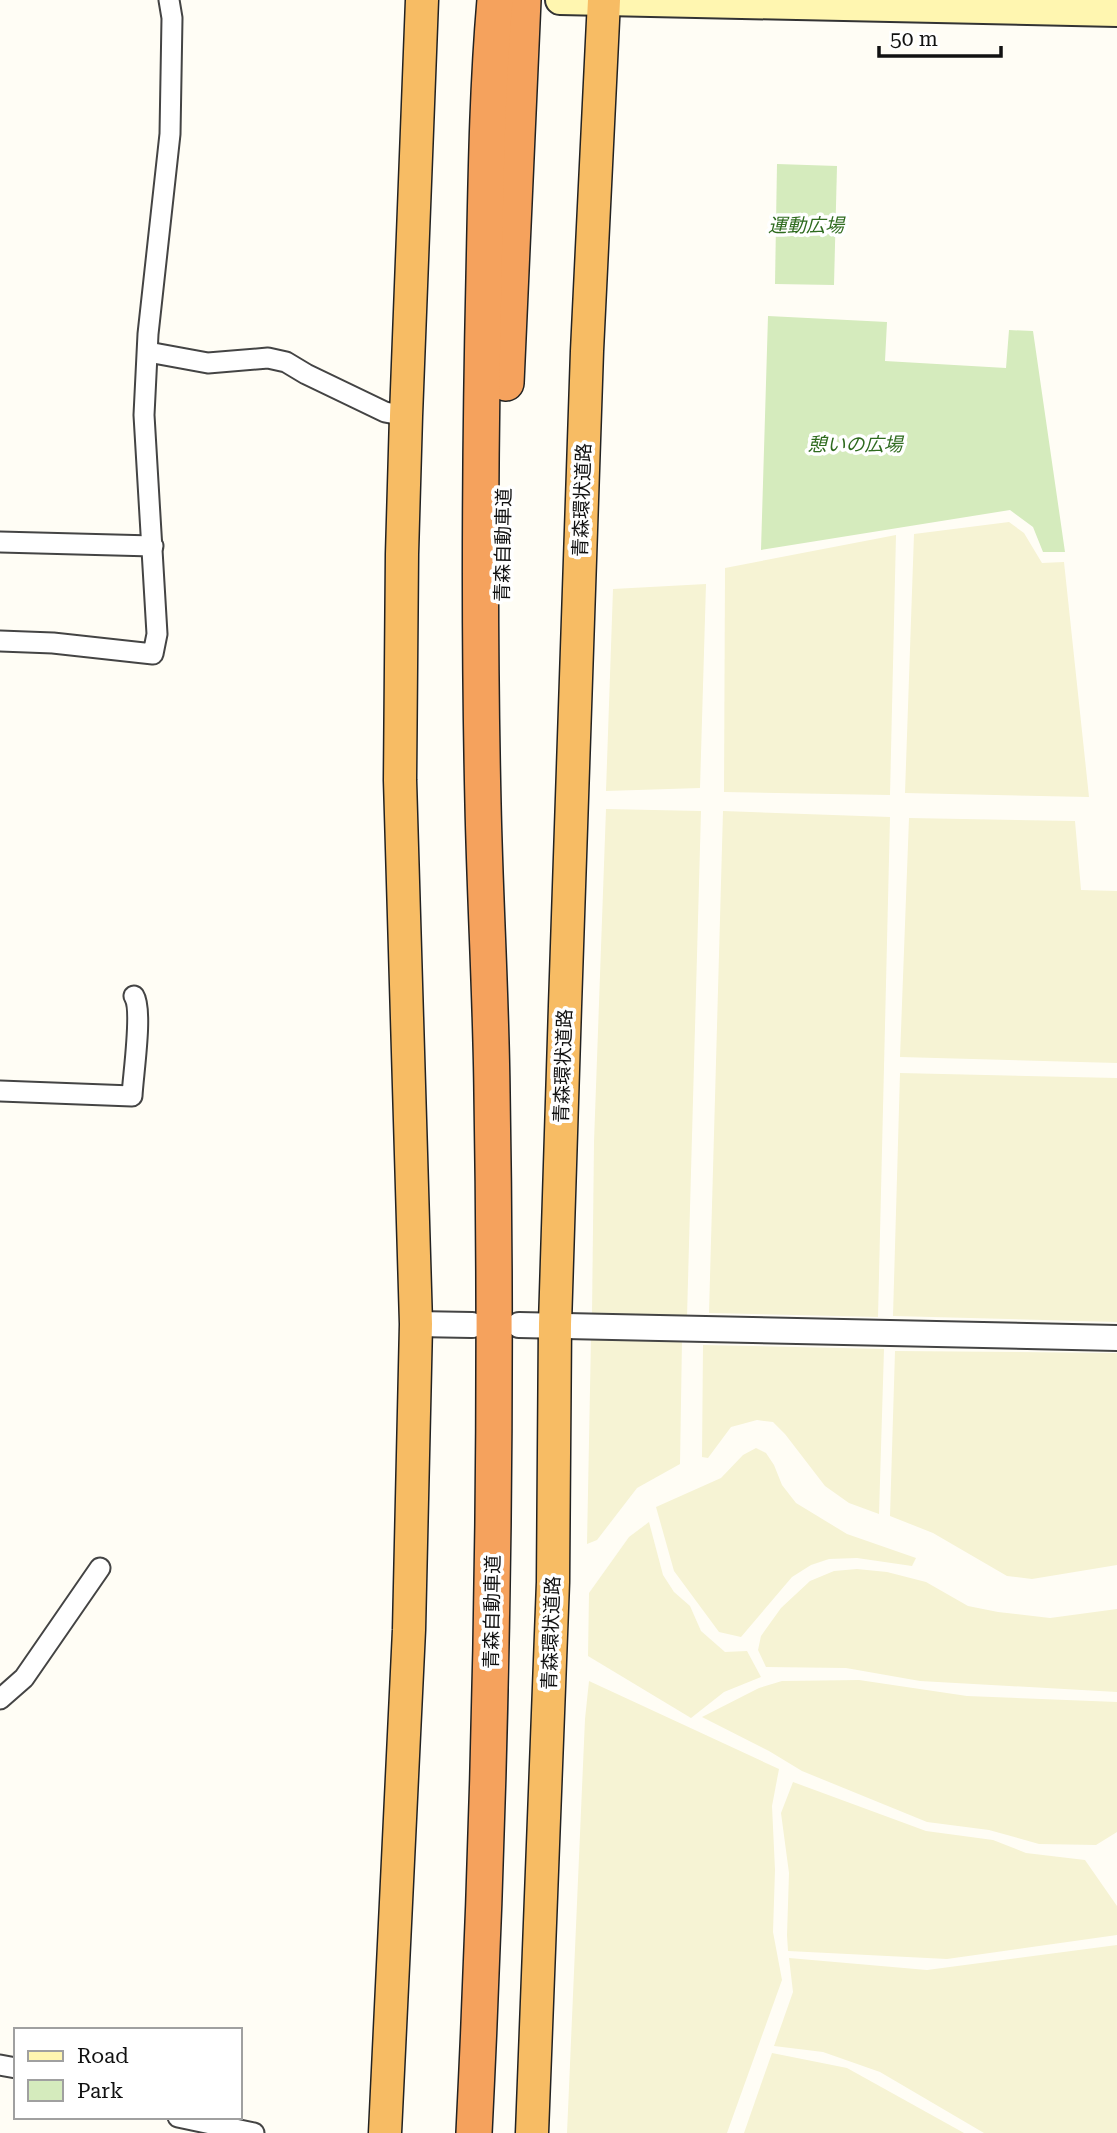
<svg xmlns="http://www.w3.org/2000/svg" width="1117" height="2133" font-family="'Roboto Serif','Noto Sans JP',serif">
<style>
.farmland{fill:#f6f3d4}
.green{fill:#d5ebbd}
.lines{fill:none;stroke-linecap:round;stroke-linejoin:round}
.minor-casing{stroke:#444;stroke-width:23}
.tertiary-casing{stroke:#444;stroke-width:28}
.secondary-casing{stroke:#333;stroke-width:32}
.trunk-casing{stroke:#222;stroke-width:35}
.motorway-casing{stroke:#222;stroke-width:38}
.minor{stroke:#fff;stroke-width:19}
.tertiary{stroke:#fff;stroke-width:24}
.secondary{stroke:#fff6b0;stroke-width:28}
.trunk{stroke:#f7bc64;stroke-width:32}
.motorway{stroke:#f5a25d;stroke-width:35}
.labels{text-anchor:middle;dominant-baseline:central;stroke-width:7;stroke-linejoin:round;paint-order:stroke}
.park-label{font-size:19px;font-style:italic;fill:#2f6b1f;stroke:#fff}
.street-label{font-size:19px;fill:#111;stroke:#fff}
</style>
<rect width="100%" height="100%" fill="#fffdf5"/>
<!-- farmland -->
<g class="farmland">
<polygon points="1009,522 1024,533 1042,563 1064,562 1089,797 905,793 914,534"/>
<polygon points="896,535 890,795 724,792 725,568"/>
<polygon points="706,584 700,788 606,791 613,589"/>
<polygon points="606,809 701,811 687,1317 592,1314 594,1142"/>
<polygon points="723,811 890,817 878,1317 709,1313"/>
<polygon points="909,818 1075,821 1081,890 1117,891 1117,1063 900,1057"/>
<polygon points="900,1073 1117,1078 1117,1322 893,1316"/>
<polygon points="591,1338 682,1340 680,1464 637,1488 597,1540 587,1544"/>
<polygon points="703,1345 884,1349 879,1514 849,1503 825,1486 785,1434 773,1422 757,1420 731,1427 708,1458 702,1457"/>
<polygon points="895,1351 1117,1353 1117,1565 1032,1579 1007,1576 933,1533 890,1516"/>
<polygon points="756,1448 766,1453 774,1465 782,1485 796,1503 847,1534 916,1558 912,1566 857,1558 829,1559 811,1565 792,1577 741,1637 719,1632 674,1571 656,1507 721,1478 743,1455"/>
<polygon points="649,1522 663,1575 674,1592 690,1606 701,1631 725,1652 747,1651 761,1677 724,1692 691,1718 588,1656 589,1593 629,1537"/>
<polygon points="857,1569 887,1572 926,1582 968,1606 998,1612 1050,1618 1117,1609 1117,1692 920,1681 846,1668 766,1667 758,1650 761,1636 781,1608 810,1581 834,1571"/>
<polygon points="859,1680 967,1696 1117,1702 1117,1832 1096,1845 1039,1844 989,1830 927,1822 802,1771 769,1751 702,1717 759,1688 782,1681"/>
<polygon points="589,1681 779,1769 772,1806 775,1870 773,1932 782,1980 727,2133 567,2133 585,1719"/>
<polygon points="793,1782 926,1831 993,1840 1026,1853 1085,1860 1117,1906 1117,1935 947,1959 788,1951 787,1935 789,1873 781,1813"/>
<polygon points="1117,1945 1117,2133 984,2133 880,2072 823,2052 774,2046 793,1992 789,1958 927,1970"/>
<polygon points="772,2053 847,2068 964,2133 744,2133"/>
</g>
<!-- green -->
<g class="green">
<polygon points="777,164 837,166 834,285 775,284"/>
<polygon points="768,316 887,322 885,361 1006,368 1009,330 1033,331 1065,552 1043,552 1033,527 1010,510 761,550"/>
</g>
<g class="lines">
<!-- minor casing -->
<g class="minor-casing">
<g id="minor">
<polyline points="148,352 208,363 268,358 286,362 306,374 385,412 406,416"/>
<polyline points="0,542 153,546"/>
<polyline points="0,641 53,643 153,654 157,634 144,415 148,334 170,134 172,18 169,0"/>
<path d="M0,1091L132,1096C133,1075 143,1010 134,996"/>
<polyline points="0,1699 24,1678 100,1568"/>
<polyline points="0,2065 16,2068"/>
<polyline points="178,2117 254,2133"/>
</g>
</g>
<!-- tertiary casing -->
<g class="tertiary-casing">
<g id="tertiary">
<polyline points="416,1324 472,1325"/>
<polyline points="519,1325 1117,1338"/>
</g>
</g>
<!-- secondary casing -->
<g class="secondary-casing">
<polyline id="secondary" points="560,0 1117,12"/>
</g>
<!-- trunk casing -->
<g class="trunk-casing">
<g id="trunk">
<polyline points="385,2133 409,1630 416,1324 400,780 402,554 406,416 422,0"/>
<polyline points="532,2133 553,1582 555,1324 565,1006 587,351 604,0"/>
</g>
</g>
<!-- motorway casing -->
<g class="motorway-casing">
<g id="motorway">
<polyline points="506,383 523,0"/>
<path d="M474,2133C491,1787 498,1440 492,1093C491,997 485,900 483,804C479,629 480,453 484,278C486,185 487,93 495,0"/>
</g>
</g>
<!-- minor -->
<use href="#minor" class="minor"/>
<!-- tertiary -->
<use href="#tertiary" class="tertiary"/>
<!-- secondary -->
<use href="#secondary" class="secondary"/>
<!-- trunk -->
<use href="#trunk" class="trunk"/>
<!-- motorway -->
<use href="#motorway" class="motorway"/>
</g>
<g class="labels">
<!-- park labels -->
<g class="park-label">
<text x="806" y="225">運動広場</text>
<text x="855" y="444">憩いの広場</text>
</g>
<!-- street labels -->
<g class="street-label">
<text transform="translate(582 500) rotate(-88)">青森環状道路</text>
<text transform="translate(503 545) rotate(-89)">青森自動車道</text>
<text transform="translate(563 1066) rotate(-88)">青森環状道路</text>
<text transform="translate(492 1612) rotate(-89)">青森自動車道</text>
<text transform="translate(551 1633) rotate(-88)">青森環状道路</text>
</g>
</g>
<!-- legend -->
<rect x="14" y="2028" width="228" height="91" fill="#ffffff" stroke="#a0a0a0" stroke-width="2"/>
<rect x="28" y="2051" width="35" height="10" fill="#fff6b0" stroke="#a0a0a0" stroke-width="2"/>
<text x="77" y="2063" font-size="21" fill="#111111">Road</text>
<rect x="28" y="2080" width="35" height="21" fill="#d5ebbd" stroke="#a0a0a0" stroke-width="2"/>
<text x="77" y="2098" font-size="21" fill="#111111">Park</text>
<!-- scale -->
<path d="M879 46v10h122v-10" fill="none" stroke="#111111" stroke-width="3.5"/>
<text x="890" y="46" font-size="21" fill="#111111" stroke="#ffffff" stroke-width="5" paint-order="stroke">50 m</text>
</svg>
